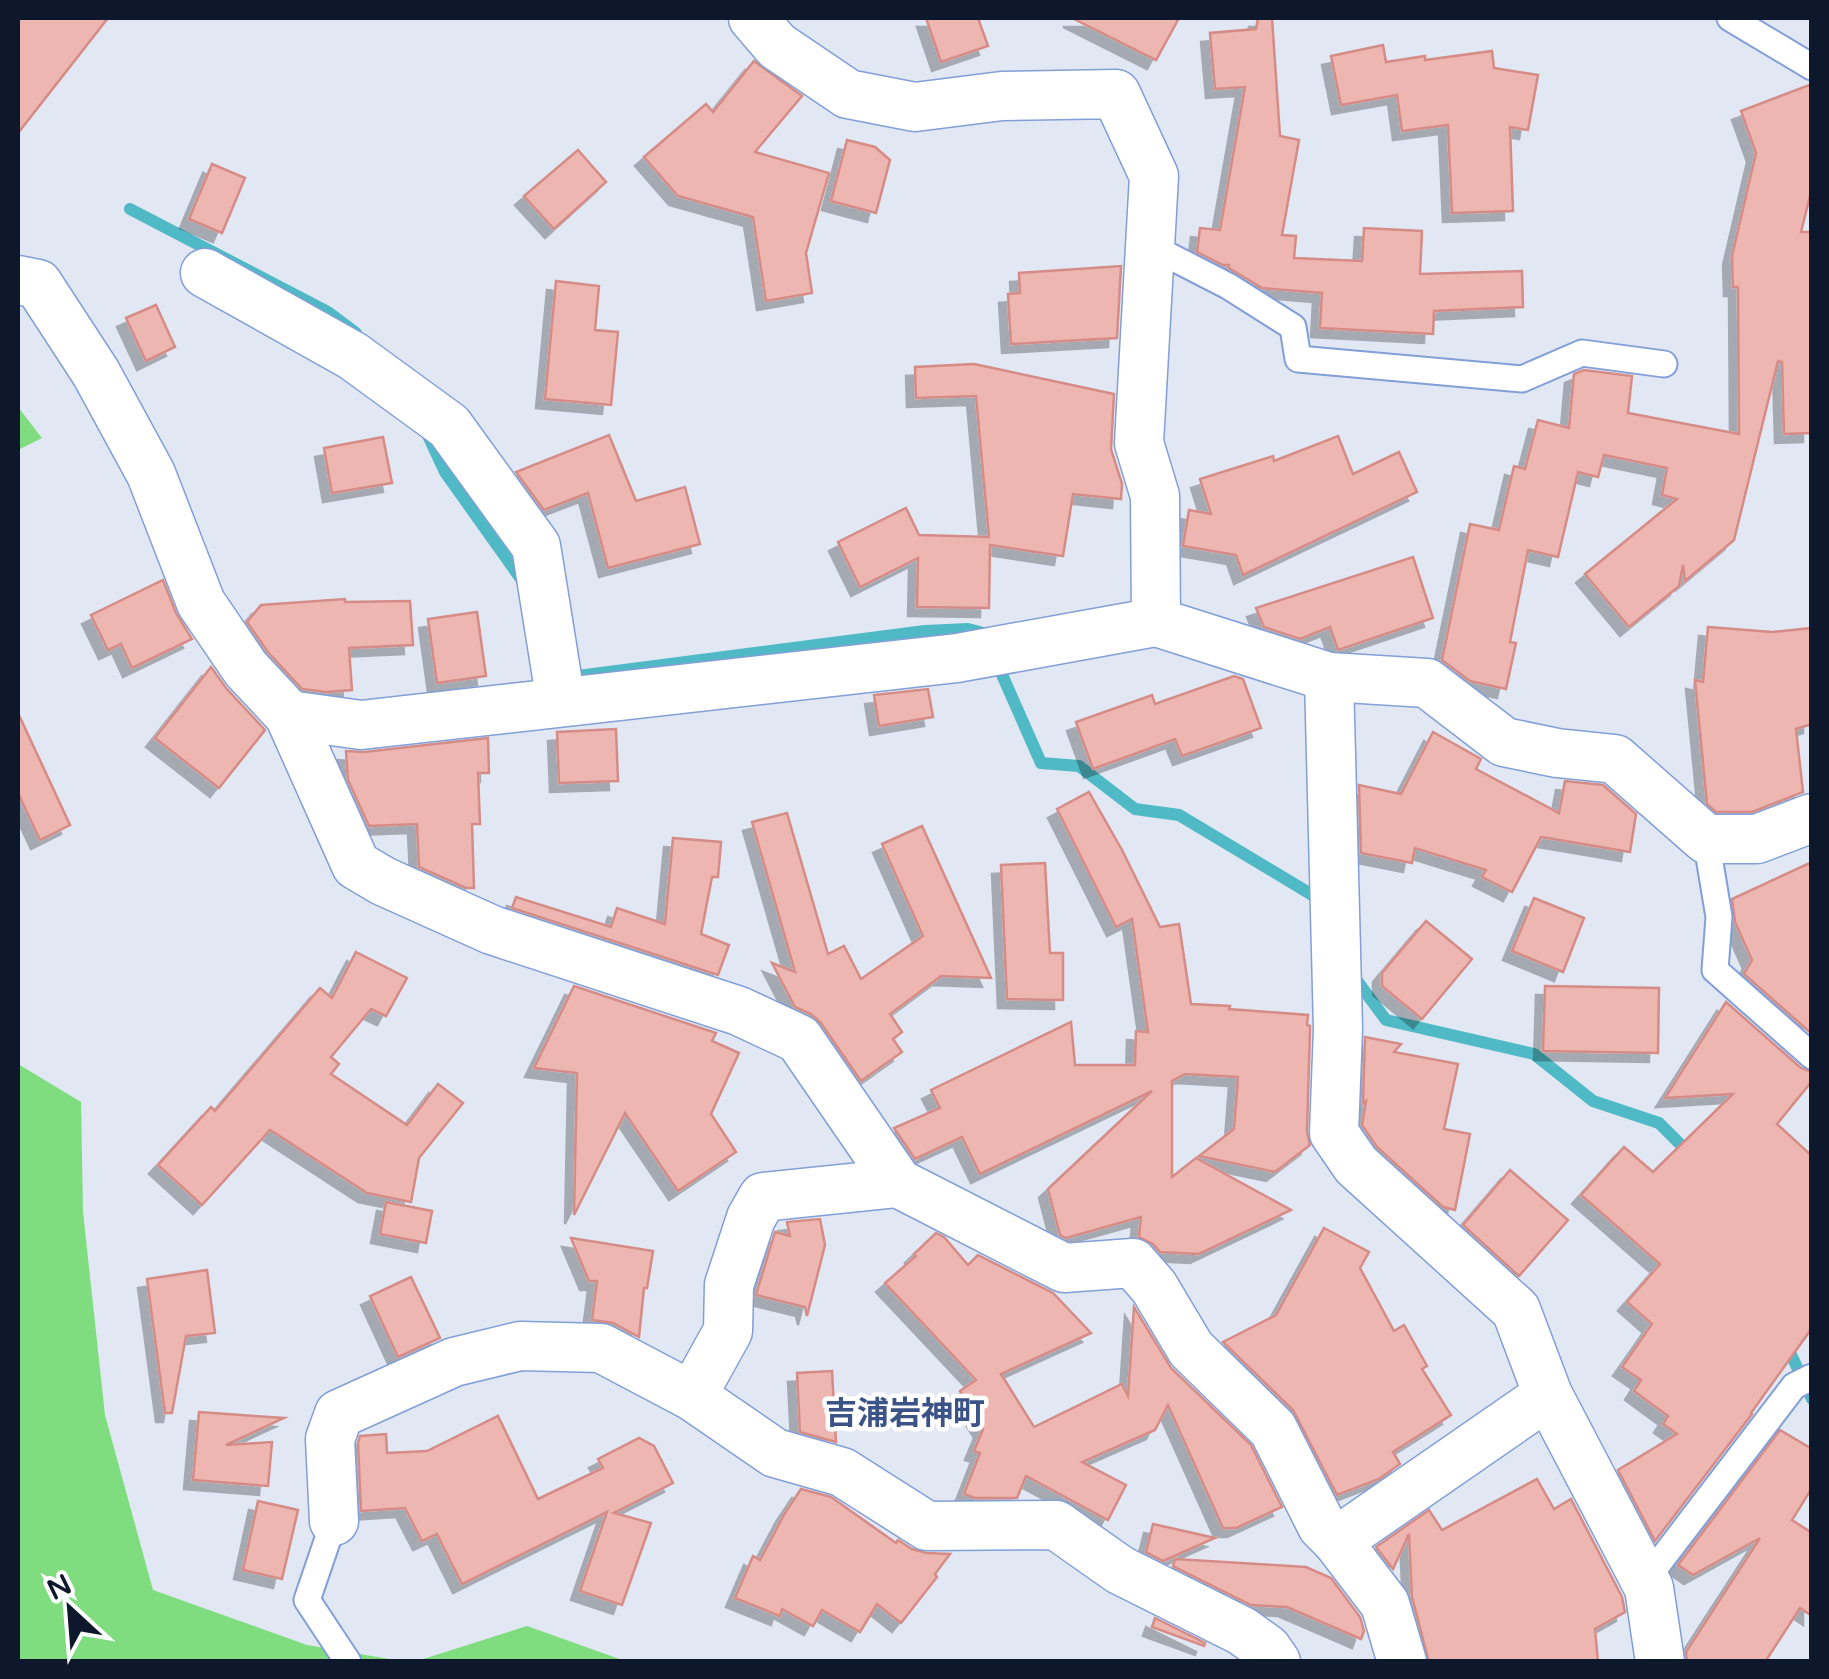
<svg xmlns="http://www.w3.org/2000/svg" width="1829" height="1679" font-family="'Varela Round','Noto Sans JP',sans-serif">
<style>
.green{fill:#7fdd80}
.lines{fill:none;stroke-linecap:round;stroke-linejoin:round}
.stream{stroke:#4fbac5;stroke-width:12}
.building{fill:#eeb6b1;stroke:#d58c87;stroke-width:2.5;filter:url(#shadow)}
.service-casing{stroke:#839fd7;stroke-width:29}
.minor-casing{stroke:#839fd7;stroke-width:51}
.service{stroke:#fff;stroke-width:25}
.minor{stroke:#fff;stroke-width:48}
.labels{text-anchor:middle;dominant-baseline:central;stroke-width:9;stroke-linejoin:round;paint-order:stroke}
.neighbourhood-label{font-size:32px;font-weight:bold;fill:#3b5386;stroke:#fff}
</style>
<defs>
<filter id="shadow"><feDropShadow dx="-9" dy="9" stdDeviation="0" flood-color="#0004"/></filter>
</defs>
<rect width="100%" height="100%" fill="#e1e7f3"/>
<!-- green -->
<g class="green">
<polygon points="18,407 42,438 18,450"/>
<polygon points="18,1064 81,1102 83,1212 105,1415 153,1590 307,1645 401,1661 18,1662"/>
<polygon points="527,1626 625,1661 417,1661"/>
</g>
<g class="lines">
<!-- stream -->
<g class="stream">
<polyline points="130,209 328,312 356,333"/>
<polyline points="424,427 445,472 526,586"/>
<polyline points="1000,670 1041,763 1079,766 1135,809 1179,815 1314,896 1320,905"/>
<polyline points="578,676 925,631 968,629 987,634"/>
<polyline points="1355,978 1386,1020 1534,1054 1593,1101 1659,1123 1693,1157"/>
<polyline points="1786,1344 1812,1399"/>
</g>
</g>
<!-- building -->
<g class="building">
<polygon points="18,18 108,18 18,133"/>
<polygon points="926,18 978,18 988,46 941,62"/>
<polygon points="1072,18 1179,18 1156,60"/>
<polygon points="1258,18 1272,18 1280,136 1299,140 1282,235 1296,236 1294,258 1362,261 1364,228 1422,231 1420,274 1522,271 1523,307 1434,311 1433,334 1320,328 1322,293 1262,288 1229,268 1229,265 1223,265 1197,252 1200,228 1220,230 1245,87 1215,89 1210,33 1256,29"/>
<polygon points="1383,45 1386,62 1425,56 1425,60 1492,51 1494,68 1538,75 1528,130 1510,127 1513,211 1452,213 1448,125 1402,131 1397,95 1341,105 1331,56"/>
<polygon points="754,61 802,96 755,152 829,173 806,253 812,293 766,301 753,217 678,196 644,157 706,104 713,112"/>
<polygon points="1812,84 1812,188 1801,232 1812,232 1812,433 1784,434 1782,362 1778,361 1734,540 1685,581 1683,565 1679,586 1629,627 1585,574 1677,499 1662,495 1667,468 1604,455 1598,477 1578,472 1558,557 1528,550 1510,642 1516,643 1506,689 1470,681 1442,660 1470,524 1499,530 1514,466 1525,469 1538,420 1569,428 1574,374 1584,370 1632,376 1628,413 1739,434 1738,287 1733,287 1732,256 1756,153 1741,111"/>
<polygon points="847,140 875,147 890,160 876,213 831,201"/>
<polygon points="578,150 606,182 554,229 524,196"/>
<polygon points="212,164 245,178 222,233 189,219"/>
<polygon points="1121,266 1117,338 1011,344 1008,294 1020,293 1019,273"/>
<polygon points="556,281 599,286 595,330 618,332 611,405 545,399"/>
<polygon points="156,305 175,347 146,361 126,318"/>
<polygon points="974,364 1114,394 1111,449 1122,484 1121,499 1073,494 1063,556 990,545 989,608 917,607 918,558 860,587 838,542 906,508 919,535 989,537 976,396 916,398 915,367"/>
<polygon points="609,435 636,501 685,487 700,544 608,568 588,493 544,510 516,472"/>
<polygon points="1338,436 1353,474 1399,452 1417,492 1243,575 1236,555 1183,546 1189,510 1211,514 1200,479 1273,456 1274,461"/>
<polygon points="383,437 392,483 332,493 324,448"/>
<polygon points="1413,557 1433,618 1338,650 1330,627 1300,639 1264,627 1256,608"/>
<polygon points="163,580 176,613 192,639 132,668 121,644 108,650 91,615"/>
<polygon points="345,599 345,602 410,601 413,645 349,648 352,690 326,692 302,689 268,652 247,622 261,605"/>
<polygon points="477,612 486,676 437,683 428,619"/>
<polygon points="1708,627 1772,632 1812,628 1812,724 1796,729 1803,792 1752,812 1716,812 1707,804 1695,680 1703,682"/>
<polygon points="211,667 226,688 265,730 219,788 155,738"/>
<polygon points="1234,676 1243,679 1261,728 1182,756 1175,739 1093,769 1076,722 1152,695 1155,704"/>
<polygon points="928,689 933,717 879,726 874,695"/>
<polygon points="18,713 70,825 40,840 18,793"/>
<polygon points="616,729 618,781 559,783 557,732"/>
<polygon points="1433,732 1481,759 1476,769 1559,813 1565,781 1603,785 1636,814 1630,852 1541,837 1512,892 1482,877 1486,870 1415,848 1412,863 1361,853 1359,785 1401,794"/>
<polygon points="488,738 489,773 478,773 480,824 472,824 474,888 466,888 419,867 417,824 369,826 348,780 346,751 364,752"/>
<polygon points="1089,792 1122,850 1160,927 1179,924 1191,1004 1230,1006 1229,1009 1308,1015 1307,1025 1310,1026 1310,1029 1307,1132 1310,1145 1275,1172 1199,1156 1234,1129 1238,1077 1185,1074 1172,1081 1172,1177 1196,1158 1291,1210 1199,1254 1160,1252 1153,1244 1139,1237 1141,1217 1066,1238 1060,1235 1048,1189 1152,1091 980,1174 962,1137 915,1159 894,1128 940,1108 931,1090 1071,1022 1075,1065 1135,1065 1136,1031 1148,1032 1132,919 1116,927 1057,809"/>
<polygon points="787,813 828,954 844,946 861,979 923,936 882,844 922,826 991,978 941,976 890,1014 902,1032 893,1039 902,1052 861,1081 821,1023 811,1014 795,1007 772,963 795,972 752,822"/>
<polygon points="673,838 721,842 718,877 712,877 701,934 729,945 718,975 512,908 516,897 611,927 617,908 665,924"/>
<polygon points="1812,862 1812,1034 1744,974 1752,960 1735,922 1732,899"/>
<polygon points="1045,863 1050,953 1063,953 1063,1000 1007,999 1001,865"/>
<polygon points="1534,898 1584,918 1563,972 1512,951"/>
<polygon points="1426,921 1472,959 1422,1019 1382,986 1382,973"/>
<polygon points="356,952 407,978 386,1016 371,1009 331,1057 339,1064 331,1074 407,1125 438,1084 463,1103 419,1158 411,1202 367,1193 270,1130 202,1205 158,1165 211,1107 215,1111 320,988 332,998"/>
<polygon points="574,986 716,1033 712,1041 739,1053 711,1114 736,1152 678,1191 625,1113 574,1215 577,1073 534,1068"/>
<polygon points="1545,986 1659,988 1658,1053 1543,1051"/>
<polygon points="1726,1002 1801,1068 1812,1072 1812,1081 1777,1124 1812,1156 1812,1328 1751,1413 1752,1414 1655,1541 1618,1470 1677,1434 1663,1424 1668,1416 1634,1391 1641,1380 1622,1367 1652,1324 1627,1302 1660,1264 1581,1195 1624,1147 1653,1172 1733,1094 1665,1098"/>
<polygon points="1365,1037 1401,1044 1394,1052 1458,1064 1444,1129 1470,1134 1455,1210 1443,1207 1377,1147 1362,1125 1366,1101 1363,1103"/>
<polygon points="1510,1170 1568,1220 1519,1276 1463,1225"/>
<polygon points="386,1202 432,1211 426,1243 380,1234"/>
<polygon points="820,1219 825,1245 807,1316 805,1307 756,1295 775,1232 790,1236 787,1222"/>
<polygon points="1324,1228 1369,1252 1360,1268 1394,1331 1404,1325 1427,1366 1422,1369 1451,1415 1393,1452 1400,1464 1379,1479 1337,1495 1293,1410 1223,1342 1276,1315"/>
<polygon points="936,1233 944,1237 968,1265 978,1255 1053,1293 1091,1333 1001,1374 1034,1427 1122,1384 1128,1396 1134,1307 1171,1368 1251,1445 1282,1507 1236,1528 1223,1528 1168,1405 1155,1430 1082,1462 1126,1485 1108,1520 1026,1476 1017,1498 975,1498 964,1494 980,1453 974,1451 983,1429 960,1391 976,1380 885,1283 916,1256 914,1254"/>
<polygon points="571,1238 653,1251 647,1288 644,1288 639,1337 613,1323 592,1320 597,1281 589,1281"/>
<polygon points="207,1270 215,1333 186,1336 172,1413 165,1413 147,1279"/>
<polygon points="411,1277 440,1338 398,1357 370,1296"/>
<polygon points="832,1371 836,1442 800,1432 797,1373"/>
<polygon points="199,1412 284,1418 226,1445 272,1442 268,1486 193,1480"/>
<polygon points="498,1416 538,1499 603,1468 598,1459 639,1438 654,1446 673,1483 614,1513 651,1523 622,1605 580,1591 607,1512 462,1584 437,1534 422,1541 405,1508 361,1511 358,1443 360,1436 386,1434 387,1453 427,1451"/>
<polygon points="1780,1430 1812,1449 1812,1488 1792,1520 1812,1533 1812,1616 1800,1608 1765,1662 1687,1662 1686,1652 1760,1538 1693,1575 1678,1565"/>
<polygon points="1537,1479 1554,1509 1571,1499 1622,1597 1625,1612 1595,1629 1598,1662 1429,1662 1412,1597 1409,1534 1393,1569 1376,1547 1429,1510 1442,1530"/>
<polygon points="801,1489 831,1497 896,1543 898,1540 912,1549 926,1553 950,1554 935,1574 937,1577 901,1623 877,1604 860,1632 822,1610 813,1626 782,1609 780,1616 735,1598 753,1556 760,1560 785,1513"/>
<polygon points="258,1501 298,1510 282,1579 243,1570"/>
<polygon points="1153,1524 1215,1538 1163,1561 1146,1552"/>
<polygon points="1175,1559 1306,1567 1331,1578 1360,1617 1364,1631 1361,1639 1287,1607 1251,1605 1173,1566"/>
<polygon points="1155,1618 1205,1643 1204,1646 1152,1627"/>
</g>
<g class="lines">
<!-- service casing -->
<g class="service-casing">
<g id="service">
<polyline points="1730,18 1812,67"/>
<polyline points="1150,246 1228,286 1293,327 1298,359 1522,379 1582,353 1664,364"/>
<polyline points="1706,839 1719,917 1715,970 1812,1056"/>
<polyline points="334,1521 307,1600 348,1662"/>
<polyline points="1645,1581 1794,1386 1812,1377"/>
</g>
</g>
<!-- minor casing -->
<g class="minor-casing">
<g id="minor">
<polyline points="753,18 777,46 848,94 915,107 1002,96 1116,94 1154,176 1139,443 1155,496 1156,622"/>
<polyline points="205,273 353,356 449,426 536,546 561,702"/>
<polyline points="18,280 38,284 96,373 151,474 201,603 246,669 289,715 356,865 383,881 492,930 739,1011 799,1039 898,1183 1064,1268 1133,1263 1154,1287 1191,1349 1273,1429 1322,1526 1337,1541"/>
<polyline points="1329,677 1338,1029 1334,1133 1356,1165 1516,1310 1548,1395 1649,1588 1660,1662"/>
<polyline points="289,715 361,725 957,658 1156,622 1329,677 1427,683 1504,742 1557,753 1615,759 1706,839 1757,839 1812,818"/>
<polyline points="692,1396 728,1331 729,1285 751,1218 763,1197 898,1183"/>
<polyline points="334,1521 330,1439 339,1414 454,1362 520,1346 601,1348 692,1396 775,1453 842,1472 927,1526 1056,1525 1120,1570 1242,1631 1267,1649 1276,1662"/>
<polyline points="1402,1662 1385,1604 1337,1541 1548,1395"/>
</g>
</g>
<!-- service -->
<use href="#service" class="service"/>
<!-- minor -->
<use href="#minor" class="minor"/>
</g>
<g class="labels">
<!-- neighbourhood labels -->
<g class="neighbourhood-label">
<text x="905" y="1414">吉浦岩神町</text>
</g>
</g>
<!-- border -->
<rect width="1829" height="1679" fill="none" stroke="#0e182d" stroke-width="40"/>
<!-- north arrow -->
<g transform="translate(70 1609) rotate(334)" stroke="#ffffff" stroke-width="8" paint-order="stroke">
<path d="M0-8L18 38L0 25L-18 38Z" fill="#0e182d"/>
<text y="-15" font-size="28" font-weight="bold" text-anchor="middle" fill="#0e182d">N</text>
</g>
</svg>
